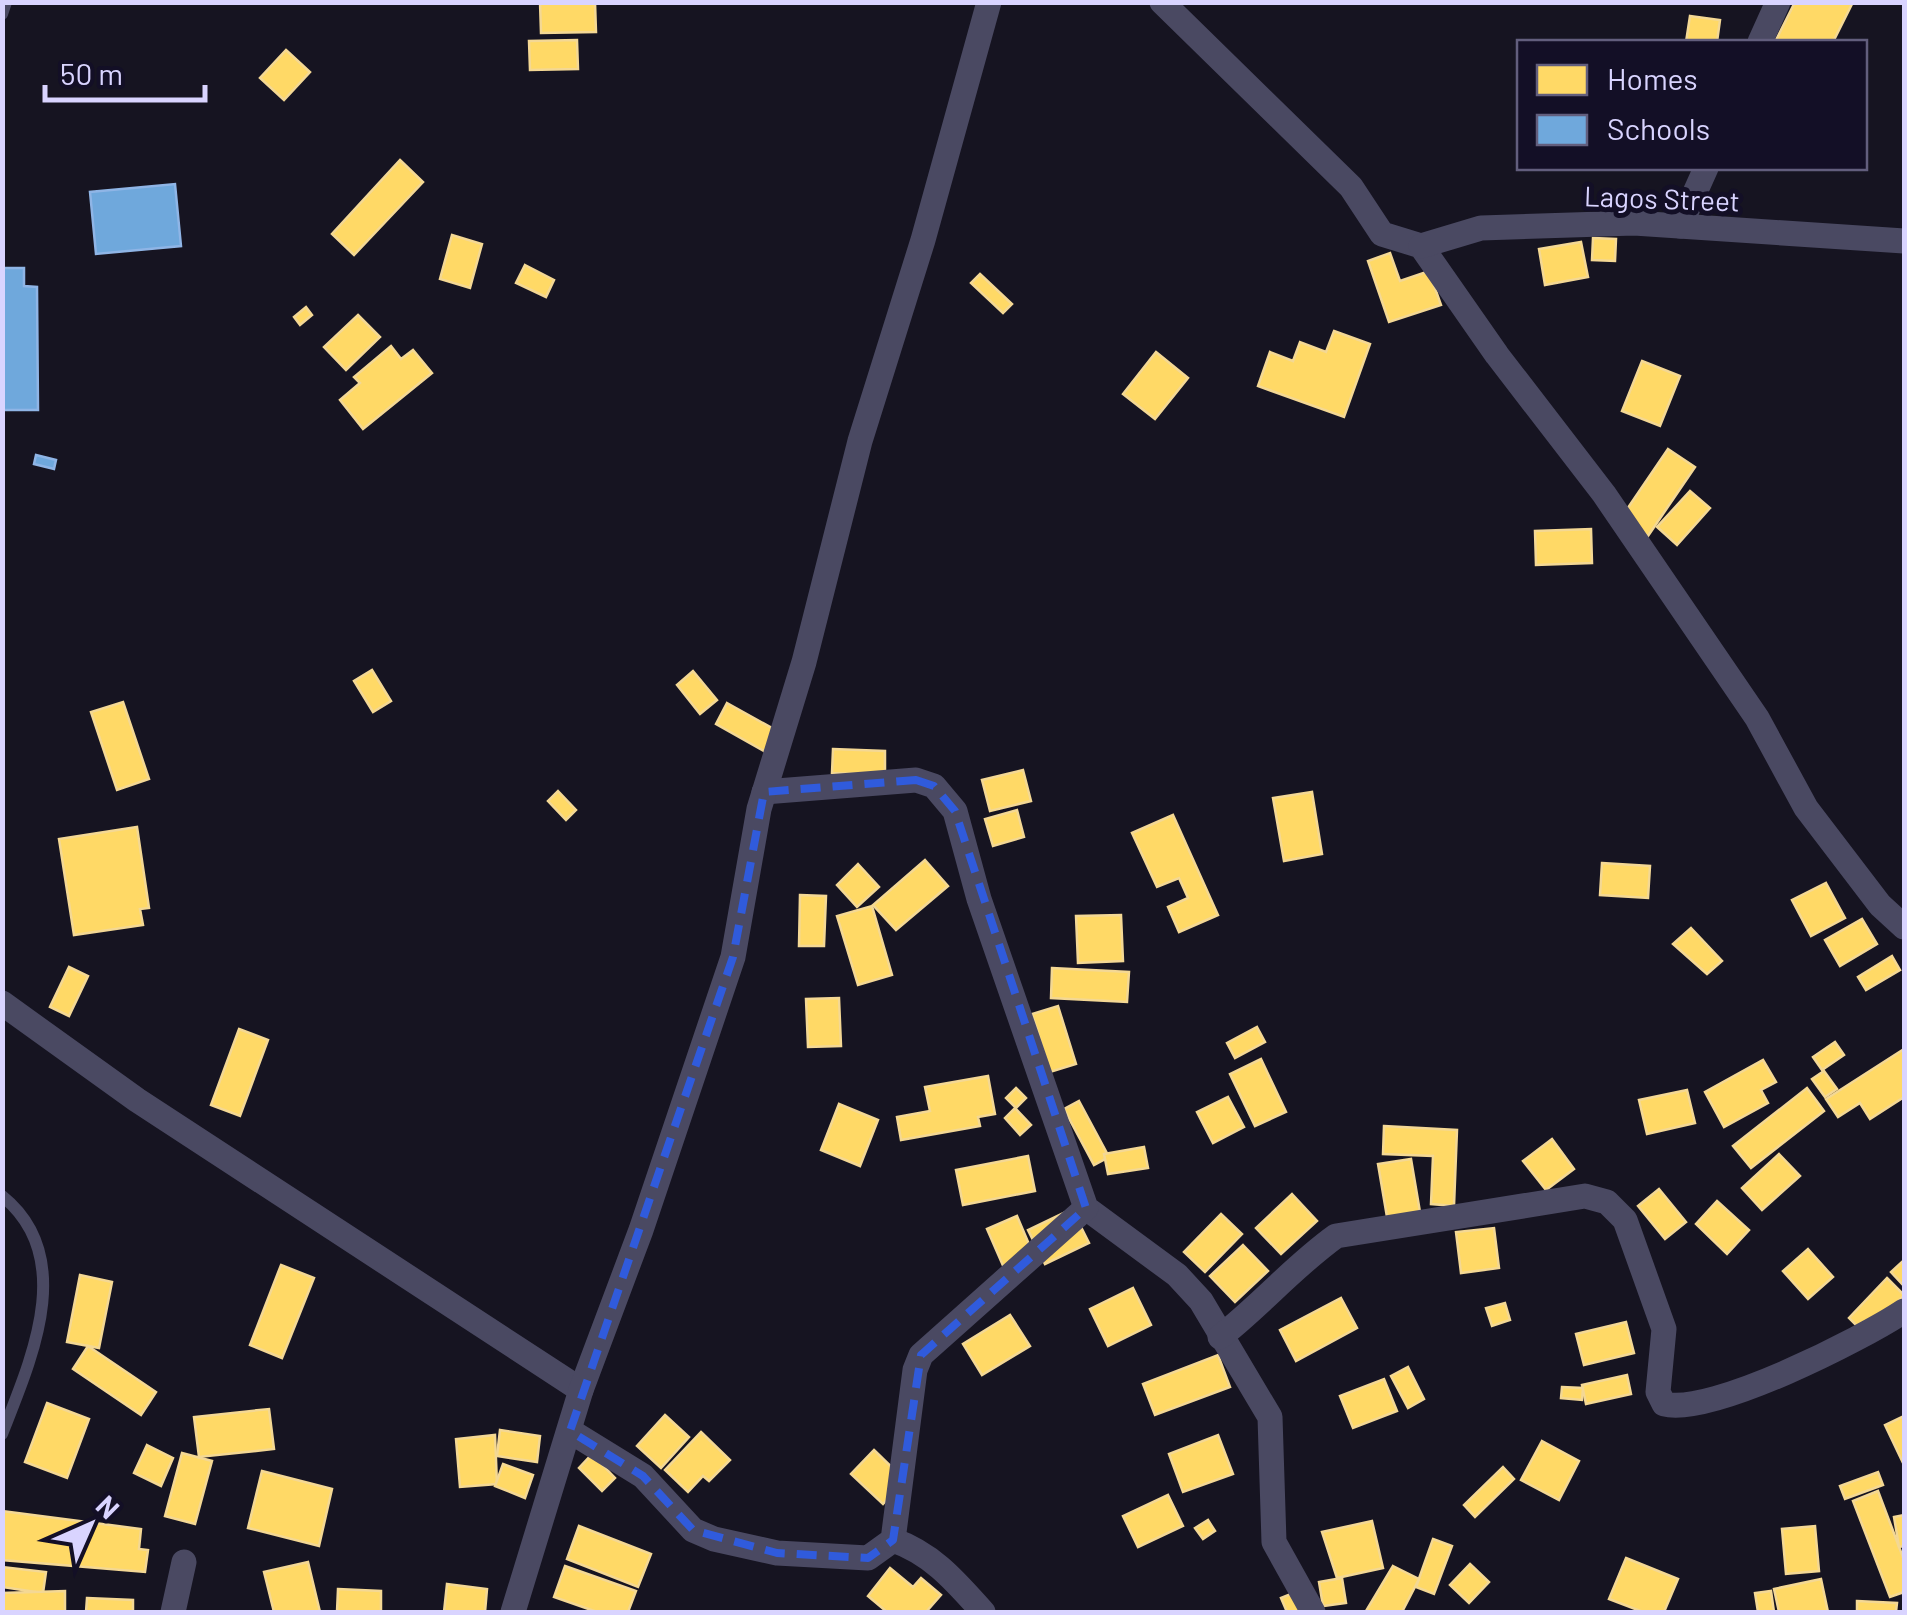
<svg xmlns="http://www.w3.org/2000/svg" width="1907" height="1615" font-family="Barlow,sans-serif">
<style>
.homes{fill:#ffd966;stroke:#f4d894;stroke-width:2.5}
.schools{fill:#6fa8dc;stroke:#8fb5e6;stroke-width:2.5}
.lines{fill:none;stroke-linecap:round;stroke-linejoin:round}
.service{stroke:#4a4962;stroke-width:12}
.minor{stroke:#4a4962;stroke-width:25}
.marked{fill:none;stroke:#305bdc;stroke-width:8;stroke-dasharray:20 12;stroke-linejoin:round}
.labels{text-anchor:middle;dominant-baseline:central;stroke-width:10;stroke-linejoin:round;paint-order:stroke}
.street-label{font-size:28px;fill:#d9d4ff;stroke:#130f26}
</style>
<rect width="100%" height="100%" fill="#161421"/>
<!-- homes -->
<g class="homes">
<polygon points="540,2 595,2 596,32 541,33"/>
<polygon points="1795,2 1853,2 1833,42 1775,42"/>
<polygon points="1690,16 1720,20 1717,42 1686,42"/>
<polygon points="577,40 578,69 530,70 529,41"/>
<polygon points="286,50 310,72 284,100 260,78"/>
<polygon points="400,160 423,182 354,255 332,234"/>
<polygon points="452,235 482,244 470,288 440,279"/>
<polygon points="1593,238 1616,239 1615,261 1592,260"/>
<polygon points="1581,242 1588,277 1545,285 1539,249"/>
<polygon points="1390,253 1400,281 1429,271 1441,305 1389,322 1368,261"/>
<polygon points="525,265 554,280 546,297 516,283"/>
<polygon points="980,274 1012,304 1003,313 971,283"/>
<polygon points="306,307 312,315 300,325 294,317"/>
<polygon points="358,315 380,337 346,370 324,347"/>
<polygon points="1334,331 1370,344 1344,417 1258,386 1270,352 1293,361 1300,342 1326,352"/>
<polygon points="391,346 401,359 413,350 432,373 363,429 340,400 360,383 354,377"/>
<polygon points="1156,352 1188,378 1155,419 1123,394"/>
<polygon points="1642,361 1680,376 1660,426 1622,411"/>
<polygon points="1668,449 1695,467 1648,536 1621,518"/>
<polygon points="1690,491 1710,508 1677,545 1657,527"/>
<polygon points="1591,529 1592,563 1536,565 1535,531"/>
<polygon points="372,670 391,701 373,712 354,681"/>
<polygon points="693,671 717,700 700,714 677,685"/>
<polygon points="123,702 149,779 117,790 91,712"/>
<polygon points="727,703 781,733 769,754 716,724"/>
<polygon points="833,749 885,751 885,775 832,773"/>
<polygon points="1023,770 1031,801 990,811 982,780"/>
<polygon points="558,791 576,810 566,820 548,801"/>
<polygon points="1312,792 1322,854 1284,861 1273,798"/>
<polygon points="1017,810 1024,837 993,846 985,819"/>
<polygon points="1173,815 1218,915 1179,932 1168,907 1188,898 1179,878 1157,887 1132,833"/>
<polygon points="137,827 149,908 140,909 143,925 74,935 59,839"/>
<polygon points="925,860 948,886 896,930 873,905"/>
<polygon points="1602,863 1650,866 1648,898 1600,895"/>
<polygon points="858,864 879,887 857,907 837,885"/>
<polygon points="1826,883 1845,918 1811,936 1792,900"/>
<polygon points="800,895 826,896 824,946 799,946"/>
<polygon points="872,906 892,975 858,985 837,916"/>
<polygon points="1121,915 1123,961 1078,963 1076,916"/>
<polygon points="1862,919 1877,944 1840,966 1825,940"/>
<polygon points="1691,928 1722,961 1707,974 1673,944"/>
<polygon points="1892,956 1900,970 1866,990 1858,977"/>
<polygon points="69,967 88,976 69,1016 50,1007"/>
<polygon points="1052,968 1129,972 1127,1002 1051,998"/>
<polygon points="839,998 841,1046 808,1047 806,999"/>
<polygon points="1058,1006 1076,1064 1050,1072 1032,1014"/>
<polygon points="1257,1027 1265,1042 1235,1058 1227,1043"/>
<polygon points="239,1029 268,1040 240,1116 211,1105"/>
<polygon points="1835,1042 1844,1055 1822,1070 1813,1057"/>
<polygon points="1904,1049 1904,1097 1870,1119 1860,1103 1838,1117 1826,1099"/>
<polygon points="1261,1059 1286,1112 1255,1126 1230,1074"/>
<polygon points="1763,1060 1776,1082 1761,1090 1768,1103 1724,1127 1705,1092"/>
<polygon points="1824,1071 1837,1089 1825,1097 1812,1079"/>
<polygon points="988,1076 995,1114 978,1117 980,1126 901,1140 897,1117 930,1111 925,1087"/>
<polygon points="1016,1088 1026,1098 1016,1108 1006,1098"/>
<polygon points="1807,1088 1824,1111 1751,1168 1733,1146"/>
<polygon points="1687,1090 1695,1123 1647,1134 1639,1100"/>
<polygon points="1228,1097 1244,1127 1213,1143 1197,1112"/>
<polygon points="1079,1101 1109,1157 1094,1165 1064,1109"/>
<polygon points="839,1104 878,1120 860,1166 821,1150"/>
<polygon points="1015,1108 1031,1125 1020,1135 1005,1118"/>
<polygon points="1384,1126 1457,1130 1454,1206 1431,1204 1433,1156 1383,1154"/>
<polygon points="1552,1139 1574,1169 1546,1190 1523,1161"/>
<polygon points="1144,1147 1148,1168 1108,1174 1104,1154"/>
<polygon points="1779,1154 1800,1176 1762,1210 1742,1188"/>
<polygon points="1028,1156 1035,1191 963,1205 956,1170"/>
<polygon points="1411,1159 1420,1212 1387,1217 1378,1164"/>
<polygon points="1659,1189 1686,1222 1665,1239 1638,1206"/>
<polygon points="1292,1194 1317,1221 1281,1254 1256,1228"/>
<polygon points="1717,1201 1749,1230 1727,1254 1696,1224"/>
<polygon points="1072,1209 1089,1243 1045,1264 1028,1230"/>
<polygon points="1221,1214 1242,1234 1205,1272 1184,1252"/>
<polygon points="1017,1216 1034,1256 1004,1268 987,1229"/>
<polygon points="1494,1228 1499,1268 1461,1273 1456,1232"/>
<polygon points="1243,1245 1268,1271 1235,1302 1210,1276"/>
<polygon points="1808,1249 1833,1277 1808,1299 1783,1271"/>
<polygon points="1904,1260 1904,1286 1891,1272"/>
<polygon points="281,1265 314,1278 282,1358 250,1345"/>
<polygon points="80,1275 112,1282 99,1348 67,1342"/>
<polygon points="1887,1278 1904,1295 1866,1335 1849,1318"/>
<polygon points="1133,1288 1151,1325 1108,1346 1090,1309"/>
<polygon points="1341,1298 1357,1328 1296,1361 1280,1330"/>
<polygon points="1505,1303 1510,1320 1492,1326 1486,1308"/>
<polygon points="1010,1315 1030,1346 982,1375 963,1344"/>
<polygon points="1626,1322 1634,1353 1584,1365 1576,1334"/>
<polygon points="88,1346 156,1392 141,1415 73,1369"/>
<polygon points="1218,1355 1230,1387 1155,1415 1143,1384"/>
<polygon points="1408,1367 1424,1399 1408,1408 1391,1376"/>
<polygon points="1627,1375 1631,1394 1586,1404 1582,1385"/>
<polygon points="1384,1379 1397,1411 1353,1428 1340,1396"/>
<polygon points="1562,1387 1583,1388 1582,1400 1561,1398"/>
<polygon points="47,1403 89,1419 67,1478 25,1462"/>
<polygon points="269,1409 274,1449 199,1457 194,1417"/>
<polygon points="665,1415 689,1437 661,1468 637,1446"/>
<polygon points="1904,1416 1904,1465 1885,1425"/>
<polygon points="500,1430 540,1436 537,1462 497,1456"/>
<polygon points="701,1432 730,1460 709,1481 703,1476 688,1492 665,1470"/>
<polygon points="495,1435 497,1484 460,1487 456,1439"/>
<polygon points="1218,1435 1233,1474 1183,1492 1169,1454"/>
<polygon points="1542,1441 1579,1461 1559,1500 1521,1480"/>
<polygon points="147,1445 173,1458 161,1486 134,1473"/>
<polygon points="874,1450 905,1480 883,1504 851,1474"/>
<polygon points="182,1453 212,1461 195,1524 165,1516"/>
<polygon points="592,1454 615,1478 602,1491 579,1468"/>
<polygon points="503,1464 533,1475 525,1498 495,1486"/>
<polygon points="1503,1467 1514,1479 1475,1517 1464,1505"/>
<polygon points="262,1471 332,1489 319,1546 248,1528"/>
<polygon points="1878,1472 1883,1485 1845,1499 1840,1486"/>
<polygon points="1878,1491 1904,1560 1904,1592 1890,1597 1853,1501"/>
<polygon points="1168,1495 1183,1526 1138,1547 1123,1516"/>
<polygon points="2,1511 141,1529 139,1549 148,1550 145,1572 2,1560"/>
<polygon points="1904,1515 1904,1546 1899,1547 1894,1517"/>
<polygon points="1208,1520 1215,1531 1203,1539 1195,1528"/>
<polygon points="1372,1521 1383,1568 1337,1578 1322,1532"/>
<polygon points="579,1526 651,1554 638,1587 567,1559"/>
<polygon points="1815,1526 1819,1571 1786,1574 1782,1529"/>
<polygon points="1433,1539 1452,1546 1434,1594 1416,1587"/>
<polygon points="1626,1558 1678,1579 1664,1612 1643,1612 1609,1599"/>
<polygon points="308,1562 320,1612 274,1612 264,1572"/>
<polygon points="1470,1564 1489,1582 1469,1603 1450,1585"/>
<polygon points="565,1566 636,1591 628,1612 597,1612 554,1597"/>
<polygon points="1393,1566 1419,1579 1402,1612 1366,1611"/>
<polygon points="2,1567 46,1572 43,1593 2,1587"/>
<polygon points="890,1568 913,1587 921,1578 941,1595 926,1612 887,1612 868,1596"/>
<polygon points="1342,1578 1346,1603 1323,1606 1319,1582"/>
<polygon points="1821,1579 1828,1612 1779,1612 1774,1589"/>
<polygon points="447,1584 487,1589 485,1612 444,1612"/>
<polygon points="338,1589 381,1591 381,1612 337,1612"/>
<polygon points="65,1591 65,1612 2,1612 2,1593"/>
<polygon points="1298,1591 1307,1612 1287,1612 1281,1598"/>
<polygon points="1771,1591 1774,1612 1758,1612 1755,1593"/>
<polygon points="87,1598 133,1600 133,1612 86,1612"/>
<polygon points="1857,1601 1897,1603 1896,1612 1857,1612"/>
</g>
<!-- schools -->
<g class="schools">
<polygon points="175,184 181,246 96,254 90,192"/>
<polygon points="2,268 24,268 24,286 37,287 38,410 2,410"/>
<polygon points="36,455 56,460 54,469 34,464"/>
</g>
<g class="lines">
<!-- service -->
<g class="service">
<polyline points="2,14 6,2"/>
<path d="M2,1196C78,1257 31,1360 2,1434"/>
</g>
<!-- minor -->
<g class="minor">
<polyline points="1162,2 1351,187 1382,234 1421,246 1497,355 1604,494 1757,718 1806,808 1880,905 1904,927"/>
<polyline points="1760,42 1778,2"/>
<polyline points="1680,226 1706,168"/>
<polyline points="1421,246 1481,228 1634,223 1904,241"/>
<polyline points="764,792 916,780 934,786 955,811 979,899 1086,1208 1177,1275 1201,1301 1270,1417 1274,1542 1313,1612"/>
<polyline points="2,1003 137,1100 581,1390"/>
<path d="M1220,1337C1261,1305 1294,1266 1336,1236L1585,1196L1607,1202L1625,1220L1664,1329L1658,1392L1664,1404C1711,1416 1862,1339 1904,1311"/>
<polyline points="570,1431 643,1476 693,1530 714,1539 777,1553 868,1558 893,1540 915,1370 921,1355 1086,1208"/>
<path d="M893,1540C933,1554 956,1582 983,1612"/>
<polyline points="173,1612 184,1562"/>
<polyline points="513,1612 581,1390 641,1230 733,957 759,809 804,662 860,441 923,240 989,2"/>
</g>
</g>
<!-- marked area -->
<path class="marked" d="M916,780L934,786L955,811L1086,1208L921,1355L893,1540L868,1558L777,1553L693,1530L643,1476L570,1431L733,957L764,792Z"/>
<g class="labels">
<!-- street labels -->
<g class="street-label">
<text transform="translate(1662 198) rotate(2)">Lagos Street</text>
</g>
</g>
<!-- border -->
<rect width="1907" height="1615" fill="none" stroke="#d9d4ff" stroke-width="10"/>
<!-- legend -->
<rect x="1517" y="40" width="350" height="130" fill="#130f26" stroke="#625e7d" stroke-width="2.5"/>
<rect x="1537" y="65" width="50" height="30" fill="#ffd966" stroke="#625e7d" stroke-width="2.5"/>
<text x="1607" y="90" font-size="30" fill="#d9d4ff">Homes</text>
<rect x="1537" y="115" width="50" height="30" fill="#6fa8dc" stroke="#625e7d" stroke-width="2.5"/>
<text x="1607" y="140" font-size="30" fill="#d9d4ff">Schools</text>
<!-- north arrow -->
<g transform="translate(90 1525) rotate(45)" stroke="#130f26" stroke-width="8" paint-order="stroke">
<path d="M0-8L18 38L0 25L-18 38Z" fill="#d9d4ff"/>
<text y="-15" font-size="28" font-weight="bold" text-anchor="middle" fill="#d9d4ff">N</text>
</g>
<!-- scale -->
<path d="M45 85v15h160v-15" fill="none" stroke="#d9d4ff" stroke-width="5"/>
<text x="60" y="85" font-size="30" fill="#d9d4ff" stroke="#130f26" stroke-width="8" paint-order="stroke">50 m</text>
</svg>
